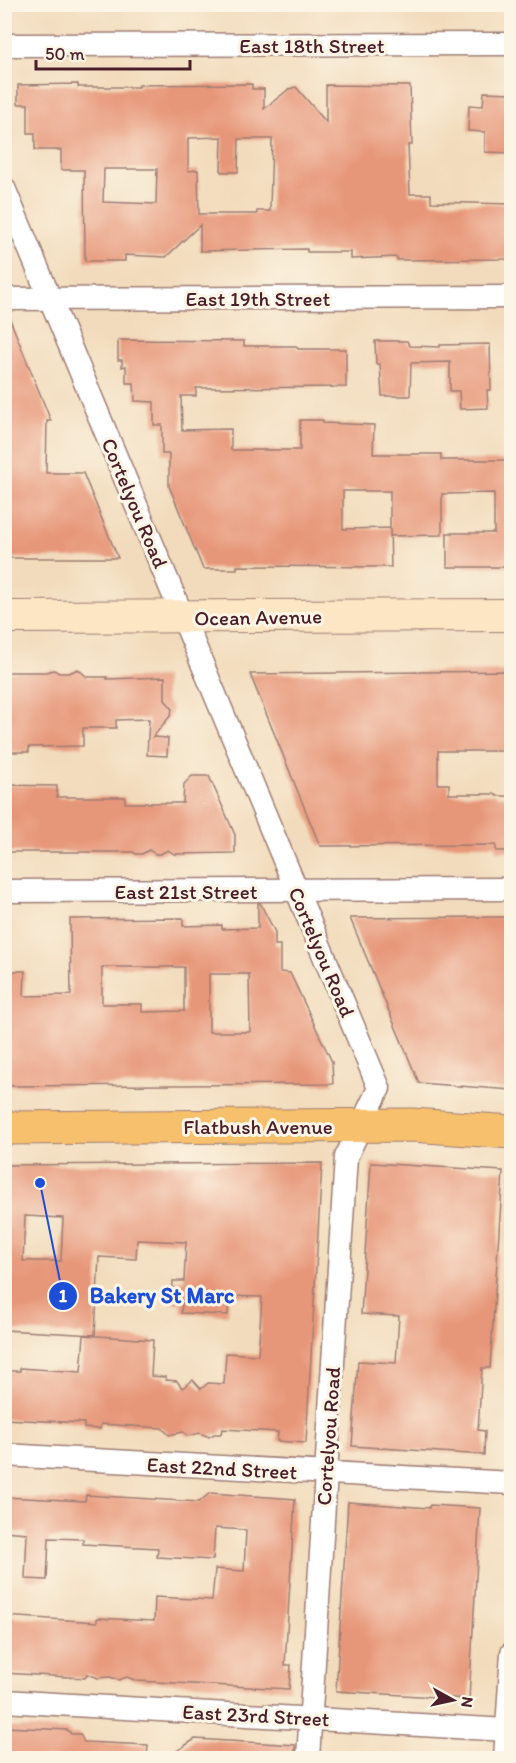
<svg xmlns="http://www.w3.org/2000/svg" width="516" height="1763" font-family="Itim,sans-serif">
<style>
.building{fill:#e79779;fill-rule:evenodd}
.lines{fill:none;stroke-linecap:round;stroke-linejoin:round}
.minor-casing{stroke:#9e7d74;stroke-width:25}
.secondary-casing{stroke:#9e7d74;stroke-width:34}
.primary-casing{stroke:#9e7d74;stroke-width:35}
.minor{stroke:#fff;stroke-width:22}
.secondary{stroke:#fce6c4;stroke-width:32}
.primary{stroke:#f7c06c;stroke-width:33}
.labels{text-anchor:middle;dominant-baseline:central;stroke-width:6;stroke-linejoin:round;paint-order:stroke}
.street-label{font-size:21px;fill:#4a1f2b;stroke:#fcf5e5}
.leader{fill:none;stroke:#1d4ed8;stroke-width:2}
.callout-dot{fill:#1d4ed8;stroke:#fcf5e5;stroke-width:2}
.mark-label{font-size:18px;text-anchor:middle;font-weight:bold;fill:#fff}
.callout-label{font-size:22px;text-anchor:middle;font-weight:bold;fill:#1d4ed8;stroke:#fcf5e5;stroke-width:6;stroke-linejoin:round;paint-order:stroke}
</style>
<rect width="100%" height="100%" fill="#fcf5e5"/>
<filter id="ink" filterUnits="userSpaceOnUse"><feTurbulence type="fractalNoise" baseFrequency=".0167" numOctaves="2"/><feDisplacementMap in="SourceGraphic" scale="12" xChannelSelector="R" yChannelSelector="G"/><feConvolveMatrix kernelMatrix="1 2 1 2 8 2 1 2 1" color-interpolation-filters="sRGB"/></filter>
<filter id="wash" filterUnits="userSpaceOnUse"><feTurbulence type="fractalNoise" baseFrequency=".008" numOctaves="4" result="noise"/><feDisplacementMap in="SourceGraphic" scale="24" xChannelSelector="R" yChannelSelector="G"/><feGaussianBlur stdDeviation="1.35" result="paint"/><feColorMatrix in="noise" values="0 0 0 0 0 0 0 0 0 0 0 0 0 0 0 0 0 1.4 0 .05"/><feComposite in="paint" operator="in"/></filter>
<g filter="url(#wash)">
<rect width="100%" height="100%" fill="#f2dbbc"/>
<g id="blocks">
<!-- building -->
<g class="building">
<path d="M78,84V87H139V85L252,84V89H264V109L289,89L296,87L326,122V85L410,86L412,145H408L410,194H431V202L512,204V259L397,260V257L351,259V252H307V249L200,251V225L166,257L125,255V261H85L84,170H61V150H35V133H28V104H18V85ZM222,137L221,172H238L239,139H272L270,211H257V214H199L198,170L188,171V138ZM104,169H157L156,204L103,202Z"/>
<polygon points="484,92 512,93 512,153 485,152 485,132 468,131 469,105 483,106"/>
<polygon points="4,312 7,312 51,421 47,421 46,473 83,473 118,558 4,558 4,535 9,534 9,461 4,461"/>
<path d="M118,340L244,341V346H296L298,349H346V387L196,388V396H181L182,430L231,429V450H300V420H323V423L374,425L373,454H441V460H512V567H447V533H494V493L442,494V535L390,536V528L391,567L237,566V569H203L169,486V454H162V425H154V402L135,401L134,383H126V366L122,367V360H118ZM343,491H390V528L343,529Z"/>
<polygon points="375,341 407,341 410,346 440,347 440,345 490,344 491,390 487,390 488,408 460,409 459,391 450,391 450,362 411,363 410,396 382,396 380,364 376,364"/>
<polygon points="78,669 87,677 107,677 107,679 165,677 165,700 172,708 171,715 153,737 168,738 167,756 147,755 149,719 116,720 116,728 83,728 83,746 29,747 29,752 4,752 4,672 46,672 54,670 59,673 69,673"/>
<polygon points="512,671 512,751 438,751 438,784 449,784 449,794 496,794 496,796 512,796 512,851 496,851 496,845 320,846 250,674"/>
<polygon points="192,776 209,776 235,835 235,853 174,854 168,850 160,854 155,854 149,850 142,854 136,854 133,852 6,852 4,850 4,785 57,786 57,797 125,797 125,803 183,803 184,784"/>
<path d="M258,903H260L275,932V945H280V972L290,973L332,1062L333,1084L4,1086V971H25L24,996L71,995L70,919L183,918V926L222,925V929L258,928ZM102,967H184V1011L142,1012V1004H102ZM209,974H249L250,1032H209Z"/>
<polygon points="500,917 512,917 512,1090 419,1083 350,918"/>
<path d="M322,1163L306,1443L277,1441L278,1432L222,1429L221,1434H214L209,1437L200,1433L188,1436L183,1432L169,1435L162,1428L101,1424L100,1429L84,1428V1423L4,1419V1371H20V1368L81,1372L84,1335L153,1340L151,1376L166,1377V1380L177,1381L182,1388L193,1380L201,1389L208,1383L224,1384L226,1353L258,1355L262,1297L229,1296L228,1315L181,1313L182,1303H172L173,1281H184L186,1242L137,1240L136,1259L99,1257L95,1335L4,1330V1165ZM25,1216L63,1218L61,1261H23Z"/>
<polygon points="371,1163 503,1171 490,1368 482,1368 478,1430 485,1431 484,1455 352,1446 358,1361 396,1363 399,1316 361,1314"/>
<polygon points="210,1493 295,1499 285,1665 291,1665 289,1689 137,1681 127,1677 119,1680 110,1677 98,1678 87,1674 85,1678 4,1673 4,1616 97,1622 97,1618 154,1621 155,1597 212,1600 215,1569 244,1571 246,1530 215,1528 213,1560 157,1557 158,1548 83,1544 83,1539 49,1538 47,1580 25,1579 27,1533 4,1531 4,1497 85,1501 86,1495 199,1502"/>
<polygon points="348,1502 429,1508 430,1505 480,1508 469,1699 336,1691"/>
<polygon points="4,1727 68,1730 71,1734 80,1734 84,1742 148,1745 147,1758 4,1758"/>
<polygon points="195,1739 295,1745 295,1758 166,1758"/>
</g>
</g>
</g>
<g filter="url(#ink)">
<use href="#blocks" fill-opacity="0" stroke="#9e7d74" stroke-width="1.5"/>
<g class="lines">
<!-- minor casing -->
<g class="minor-casing">
<g id="minor">
<polyline points="4,45 512,44"/>
<polyline points="4,188 379,1088 346,1157 308,1758"/>
<polyline points="4,299 512,297"/>
<polyline points="4,891 512,889"/>
<polyline points="4,1455 512,1483"/>
<polyline points="4,1701 507,1730"/>
<polyline points="505,1758 512,1653"/>
</g>
</g>
<!-- secondary casing -->
<g class="secondary-casing">
<polyline id="secondary" points="4,617 512,615"/>
</g>
<!-- primary casing -->
<g class="primary-casing">
<polyline id="primary" points="4,1128 412,1125 512,1132"/>
</g>
<!-- minor -->
<use href="#minor" class="minor"/>
<!-- secondary -->
<use href="#secondary" class="secondary"/>
<!-- primary -->
<use href="#primary" class="primary"/>
</g>
</g>
<g class="labels">
<!-- street labels -->
<g class="street-label">
<text x="312" y="45">East 18th Street</text>
<text x="258" y="298">East 19th Street</text>
<text transform="translate(135 503) rotate(67)">Cortelyou Road</text>
<text transform="translate(258 617) rotate(-1)">Ocean Avenue</text>
<text x="186" y="891">East 21st Street</text>
<text transform="translate(322 952) rotate(67)">Cortelyou Road</text>
<text x="258" y="1126">Flatbush Avenue</text>
<text transform="translate(328 1436) rotate(-86)">Cortelyou Road</text>
<text transform="translate(222 1468) rotate(3)">East 22nd Street</text>
<text transform="translate(256 1715) rotate(3)">East 23rd Street</text>
</g>
</g>
<!-- callouts -->
<path class="leader" d="M40 1183L63 1296"/>
<g class="callout-dot">
<circle cx="40" cy="1183" r="6"/>
<circle cx="63" cy="1296" r="15"/>
</g>
<g class="mark-label">
<text x="63" y="1302">1</text>
</g>
<g class="callout-label">
<text x="162" y="1303">Bakery St Marc</text>
</g>
<!-- margin -->
<rect width="516" height="1763" fill="none" stroke="#fcf5e5" stroke-width="24"/>
<!-- north arrow -->
<g transform="translate(453 1700) rotate(98)" stroke="#fcf5e5" stroke-width="4.5" paint-order="stroke">
<path d="M0-4.5L10 22L0 15L-10 22Z" fill="#4a1f2b"/>
<text y="-9" font-size="16" font-weight="bold" text-anchor="middle" fill="#4a1f2b">N</text>
</g>
<!-- scale -->
<path d="M36 60v9h154v-9" fill="none" stroke="#4a1f2b" stroke-width="3"/>
<text x="45" y="60" font-size="18" fill="#4a1f2b" stroke="#fcf5e5" stroke-width="4.5" paint-order="stroke">50 m</text>
</svg>
